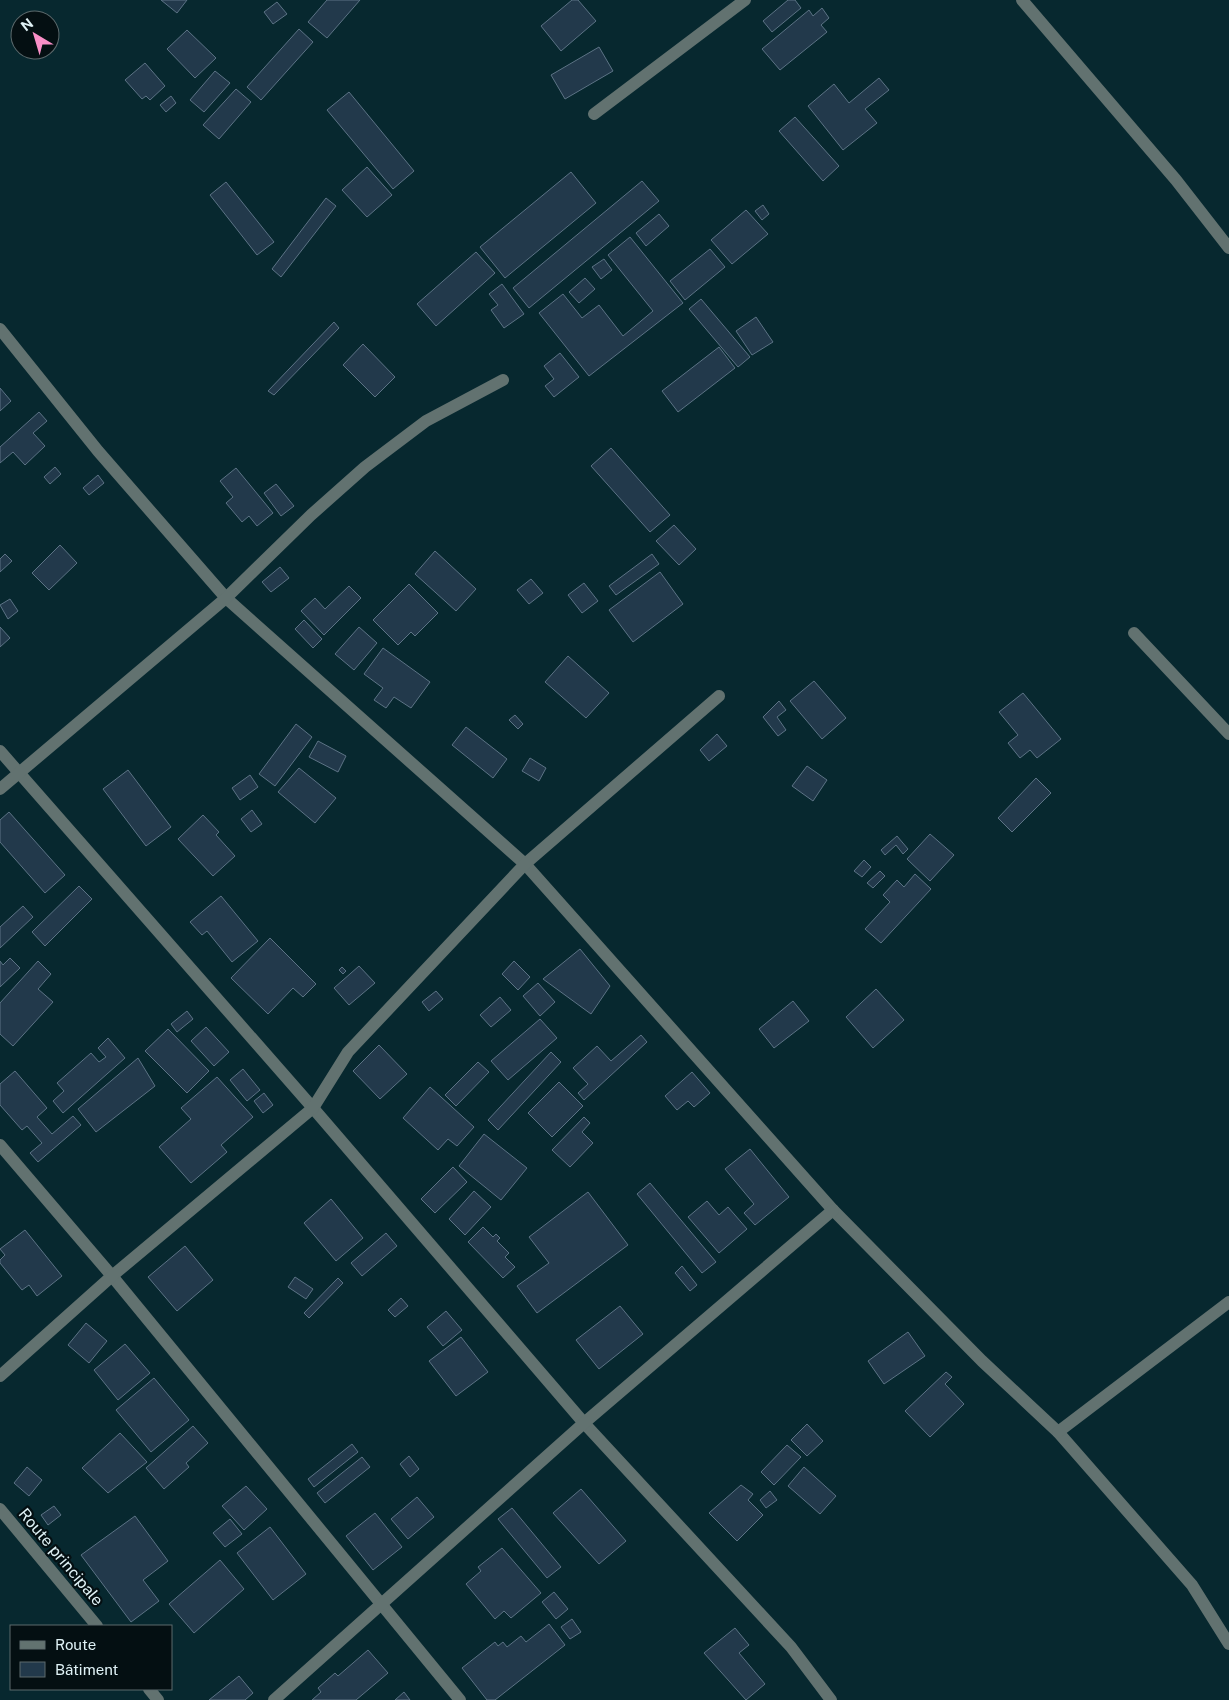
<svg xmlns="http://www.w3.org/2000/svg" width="1229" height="1700" font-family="'Public Sans',sans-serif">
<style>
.building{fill:#22394b;stroke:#5c7385}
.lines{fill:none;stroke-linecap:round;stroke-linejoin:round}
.minor{stroke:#627270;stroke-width:12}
.labels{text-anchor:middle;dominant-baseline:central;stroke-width:4.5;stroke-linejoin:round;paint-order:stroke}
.street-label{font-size:16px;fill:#e0f2f6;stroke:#040f12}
</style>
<rect width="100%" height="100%" fill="#07282f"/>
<!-- building -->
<g class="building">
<polygon points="161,0 187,0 177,13"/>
<polygon points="327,0 360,0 327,38 308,22"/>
<polygon points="572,0 578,0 596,21 561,51 541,26"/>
<polygon points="788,0 795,0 801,8 772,32 763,21"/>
<polygon points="277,2 287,14 273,24 264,12"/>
<polygon points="822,8 829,18 821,25 827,32 780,70 762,49 809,10 813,16"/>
<polygon points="299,29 313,42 261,100 247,87"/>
<polygon points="187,30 216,58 195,78 167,49"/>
<polygon points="599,47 613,71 565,99 551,75"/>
<polygon points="145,63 165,86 150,100 146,96 142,99 125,80"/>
<polygon points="215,71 230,83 204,112 190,100"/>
<polygon points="879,78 889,90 865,109 877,123 843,150 808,106 834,84 849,103"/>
<polygon points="236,89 251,102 219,139 203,125"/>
<polygon points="349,92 414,171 393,189 327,110"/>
<polygon points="171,96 176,103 166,112 160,105"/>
<polygon points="795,117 839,166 823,181 779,131"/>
<polygon points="367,167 392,195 367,217 342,190"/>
<polygon points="571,172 596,203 505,278 480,247"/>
<polygon points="642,181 659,201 529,308 513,288"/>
<polygon points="226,182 274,242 257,255 210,195"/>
<polygon points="326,198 336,206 281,277 272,269"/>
<polygon points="763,205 769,214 762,220 755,211"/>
<polygon points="746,210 768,234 732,264 711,240"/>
<polygon points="659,214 669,226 646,246 636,233"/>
<polygon points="630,237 683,303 589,376 539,313 563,294 582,318 599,305 623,336 653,311 608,255"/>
<polygon points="710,249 725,267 685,300 670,281"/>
<polygon points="476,252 495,273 436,326 417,304"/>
<polygon points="604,259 612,270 601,279 592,267"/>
<polygon points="585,278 595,289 579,303 569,292"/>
<polygon points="502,284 524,314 504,328 491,310 498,305 489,294"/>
<polygon points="701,299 750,357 738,367 689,309"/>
<polygon points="756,317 773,342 752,355 736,331"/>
<polygon points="334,322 339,328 274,395 268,391"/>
<polygon points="363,344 395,377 375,397 343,365"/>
<polygon points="719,347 735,368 678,412 662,391"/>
<polygon points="560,353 579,377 554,397 545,386 554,379 544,366"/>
<polygon points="0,388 11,401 0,411"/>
<polygon points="39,412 47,421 33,433 45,446 25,465 13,452 0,463 0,447"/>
<polygon points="611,448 670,515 650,532 591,466"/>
<polygon points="55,467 61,474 50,484 44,477"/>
<polygon points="236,468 273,513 257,526 249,516 242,522 226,503 233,497 220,481"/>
<polygon points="98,475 104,483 89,495 83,488"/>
<polygon points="276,484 294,506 281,516 264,493"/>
<polygon points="674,525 696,549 679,565 656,541"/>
<polygon points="60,545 77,563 49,590 32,573"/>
<polygon points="435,551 476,589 456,611 415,574"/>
<polygon points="5,554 12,561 0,572 0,559"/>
<polygon points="652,554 659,564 616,595 609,586"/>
<polygon points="280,567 289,578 271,592 262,582"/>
<polygon points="660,572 683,604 633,642 609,610"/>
<polygon points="531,579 543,593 529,604 517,590"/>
<polygon points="584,583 598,601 582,613 568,595"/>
<polygon points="409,584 438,613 415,636 411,632 398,645 373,620"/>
<polygon points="349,586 361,598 324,635 301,611 315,598 325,609"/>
<polygon points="10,599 18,611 8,619 0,605"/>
<polygon points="304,620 322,639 313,648 295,629"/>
<polygon points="0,627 10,638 0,647"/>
<polygon points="359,627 377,643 354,670 335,654"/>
<polygon points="383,648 430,682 411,708 394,697 386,708 374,700 383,688 364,674"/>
<polygon points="568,656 609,693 586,718 545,682"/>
<polygon points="814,681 846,718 822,739 790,701"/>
<polygon points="1023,693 1061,739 1037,758 1030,750 1020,758 1008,743 1018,735 999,712"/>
<polygon points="779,701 786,710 777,717 786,730 778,736 763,717"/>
<polygon points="515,715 523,724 518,729 509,720"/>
<polygon points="296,724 312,737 275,786 259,774"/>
<polygon points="466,727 507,759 493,778 452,745"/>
<polygon points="717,734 727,746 709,761 700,750"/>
<polygon points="318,741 346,756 338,772 309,757"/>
<polygon points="530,758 546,768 539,781 522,771"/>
<polygon points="807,766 827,780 813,801 792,786"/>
<polygon points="299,768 336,798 315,823 278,792"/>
<polygon points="128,770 171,827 146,846 103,789"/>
<polygon points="250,775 258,787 240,800 232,788"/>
<polygon points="1036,778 1051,793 1012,832 998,818"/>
<polygon points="252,810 262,824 251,832 241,819"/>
<polygon points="9,812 65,875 45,893 0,842 0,820"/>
<polygon points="203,815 219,832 216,835 235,856 213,876 178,839"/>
<polygon points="930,834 954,855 930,881 907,859"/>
<polygon points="897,836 908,849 903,854 896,845 885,855 881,850"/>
<polygon points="864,860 871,867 862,877 854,871"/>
<polygon points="880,871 885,876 873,888 867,883"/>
<polygon points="915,874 931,889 881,943 865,929 890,902 883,895 897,880 904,887"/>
<polygon points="79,886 92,899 45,946 32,932"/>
<polygon points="221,896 258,941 232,962 207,931 202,935 190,922"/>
<polygon points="23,906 33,917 0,948 0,927"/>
<polygon points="270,938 316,984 303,997 293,988 268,1014 231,978"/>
<polygon points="580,949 610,986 591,1014 543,979"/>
<polygon points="10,958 20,968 0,987 0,961 3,965"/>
<polygon points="38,961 51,974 38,989 53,1002 13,1046 0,1034 0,1003"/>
<polygon points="514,961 530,977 518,990 502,974"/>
<polygon points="359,966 375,983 349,1005 334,988"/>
<polygon points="342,967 346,971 343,974 339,970"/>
<polygon points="538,983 555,1002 540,1016 523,996"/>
<polygon points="876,989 904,1020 873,1048 846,1017"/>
<polygon points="436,991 443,999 429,1011 422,1002"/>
<polygon points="500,997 511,1010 491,1027 480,1015"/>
<polygon points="793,1001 809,1021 774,1048 759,1029"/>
<polygon points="187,1011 193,1019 177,1032 171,1024"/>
<polygon points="540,1019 557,1038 508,1080 491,1061"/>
<polygon points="206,1027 229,1052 214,1066 191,1041"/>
<polygon points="168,1029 209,1071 187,1093 145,1051"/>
<polygon points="641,1035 647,1042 584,1100 578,1093 588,1084 573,1068 597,1046 611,1061"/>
<polygon points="108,1038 125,1058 63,1113 53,1101 64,1091 57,1083 91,1053 99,1062 106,1057 98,1048"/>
<polygon points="379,1045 407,1074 380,1099 353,1071"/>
<polygon points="551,1052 561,1062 498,1130 488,1120"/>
<polygon points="138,1058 155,1086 96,1132 78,1109"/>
<polygon points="478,1062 489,1072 456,1106 445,1095"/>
<polygon points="243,1069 260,1090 247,1101 230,1080"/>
<polygon points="15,1071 47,1108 37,1117 52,1134 73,1116 81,1125 38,1162 30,1153 42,1143 27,1126 22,1130 0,1105 0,1084"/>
<polygon points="692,1072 710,1093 694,1107 688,1101 677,1110 665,1096"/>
<polygon points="217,1077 253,1117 221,1145 227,1152 191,1183 159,1147 191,1119 181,1108"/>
<polygon points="559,1082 583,1106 552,1137 528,1113"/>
<polygon points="430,1087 474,1127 457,1146 448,1139 438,1150 403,1118"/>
<polygon points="264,1093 273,1105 263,1113 254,1101"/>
<polygon points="584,1117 590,1123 582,1132 593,1143 570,1167 552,1150"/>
<polygon points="484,1134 527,1168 501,1200 459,1166"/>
<polygon points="750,1149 789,1197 755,1225 744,1213 754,1204 725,1169"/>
<polygon points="453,1167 467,1182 435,1213 421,1199"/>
<polygon points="650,1183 716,1262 702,1273 637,1194"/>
<polygon points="474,1191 491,1207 465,1235 449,1219"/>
<polygon points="588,1192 628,1245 537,1313 517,1286 549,1263 529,1237"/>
<polygon points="331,1199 363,1238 336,1261 304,1223"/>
<polygon points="707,1201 719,1215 728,1207 747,1229 719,1253 688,1217"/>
<polygon points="483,1227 493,1237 496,1234 500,1238 497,1241 509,1253 505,1257 515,1267 503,1278 468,1242"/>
<polygon points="25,1230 62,1276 37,1296 29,1285 22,1290 0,1263 0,1260 5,1255 0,1249"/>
<polygon points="386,1233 397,1246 362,1276 351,1263"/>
<polygon points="185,1246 213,1280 177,1311 148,1277"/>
<polygon points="682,1266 697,1285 690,1291 675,1273"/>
<polygon points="295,1277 313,1289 306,1299 288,1287"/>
<polygon points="338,1278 343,1283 309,1318 304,1313"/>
<polygon points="401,1298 408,1306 395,1317 388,1310"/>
<polygon points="620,1306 643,1334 599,1369 576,1340"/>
<polygon points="446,1311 462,1330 443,1346 427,1327"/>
<polygon points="86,1323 107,1341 89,1363 68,1345"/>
<polygon points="908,1332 925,1356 884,1384 868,1361"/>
<polygon points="461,1337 488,1372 456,1396 429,1361"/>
<polygon points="125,1344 150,1373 118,1400 94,1370"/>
<polygon points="946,1372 952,1377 945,1384 964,1404 930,1437 905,1411"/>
<polygon points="154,1378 189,1420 151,1452 116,1410"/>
<polygon points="807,1424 823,1441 807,1456 791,1440"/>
<polygon points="193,1426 208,1443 186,1463 189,1467 164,1489 146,1468"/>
<polygon points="120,1433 147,1462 108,1493 82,1468"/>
<polygon points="352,1444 358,1452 314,1487 308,1479"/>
<polygon points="787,1445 801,1457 774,1485 761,1472"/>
<polygon points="409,1456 419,1469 410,1477 400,1464"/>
<polygon points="362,1457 370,1467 325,1503 317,1493"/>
<polygon points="27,1467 42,1480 29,1496 14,1483"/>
<polygon points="804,1467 836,1496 820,1514 788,1486"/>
<polygon points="741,1485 753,1494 748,1500 763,1515 737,1541 709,1513"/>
<polygon points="246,1486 267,1509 244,1530 222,1506"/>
<polygon points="581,1489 626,1541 599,1564 553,1513"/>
<polygon points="770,1491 777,1500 766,1508 760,1500"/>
<polygon points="417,1497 434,1517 408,1539 391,1519"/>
<polygon points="54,1506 61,1515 48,1525 41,1515"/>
<polygon points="512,1508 561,1567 547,1578 498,1519"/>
<polygon points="375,1513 402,1547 373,1570 346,1536"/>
<polygon points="135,1516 168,1561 143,1580 159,1601 131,1622 81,1555"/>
<polygon points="230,1519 242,1534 225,1547 213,1533"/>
<polygon points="270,1527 306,1574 273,1600 237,1553"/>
<polygon points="502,1548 541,1593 511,1618 504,1611 495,1619 466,1584 481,1571 478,1567"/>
<polygon points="220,1560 244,1589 194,1633 169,1604"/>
<polygon points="554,1592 568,1609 556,1619 542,1602"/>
<polygon points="572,1619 581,1632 570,1639 561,1627"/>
<polygon points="549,1624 565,1645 495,1700 487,1700 462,1668 495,1642 498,1646 503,1642 507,1647 521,1636 526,1642"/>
<polygon points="735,1628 749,1645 739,1653 765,1684 746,1700 704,1653"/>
<polygon points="368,1650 388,1673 356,1700 312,1700 321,1692 318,1688 335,1673 338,1676"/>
<polygon points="239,1676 253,1693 245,1700 209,1700"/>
<polygon points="404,1692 410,1700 395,1700"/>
</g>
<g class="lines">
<!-- minor -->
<g class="minor">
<polyline points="1022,0 1176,180 1229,248"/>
<polyline points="594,114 745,0"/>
<polyline points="0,329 98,451 226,598 525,864 833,1210 982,1361 1058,1432 1192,1585 1229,1644"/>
<polyline points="1134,633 1229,734"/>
<polyline points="0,751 313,1108 584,1423 791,1647 831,1700"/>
<polyline points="0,789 226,598 311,515 365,467 426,421 503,380"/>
<polyline points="0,1145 112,1276 460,1700"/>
<polyline points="0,1376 112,1276 313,1108 348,1052 525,864 719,696"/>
<polyline points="1058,1432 1229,1302"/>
<polyline points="0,1509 97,1626"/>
<polyline points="149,1689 158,1700"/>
<polyline points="274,1700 584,1423 833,1210"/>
</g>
</g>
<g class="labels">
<!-- street labels -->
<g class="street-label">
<text transform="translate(61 1557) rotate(50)">Route principale</text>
</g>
</g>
<!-- legend -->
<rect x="10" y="1625" width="162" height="65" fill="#040f12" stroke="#5c6a6d"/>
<rect x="20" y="1641" width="25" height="8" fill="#627270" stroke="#5c6a6d"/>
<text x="55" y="1650" font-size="15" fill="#e0f2f6">Route</text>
<rect x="20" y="1662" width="25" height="15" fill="#22394b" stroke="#5c6a6d"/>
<text x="55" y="1675" font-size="15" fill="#e0f2f6">Bâtiment</text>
<!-- north arrow -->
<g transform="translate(35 35) rotate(322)"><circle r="24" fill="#040f12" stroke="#5c6a6d"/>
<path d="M0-4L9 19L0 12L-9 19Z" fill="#fa8fc7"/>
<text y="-8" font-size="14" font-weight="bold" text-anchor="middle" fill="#e0f2f6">N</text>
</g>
</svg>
